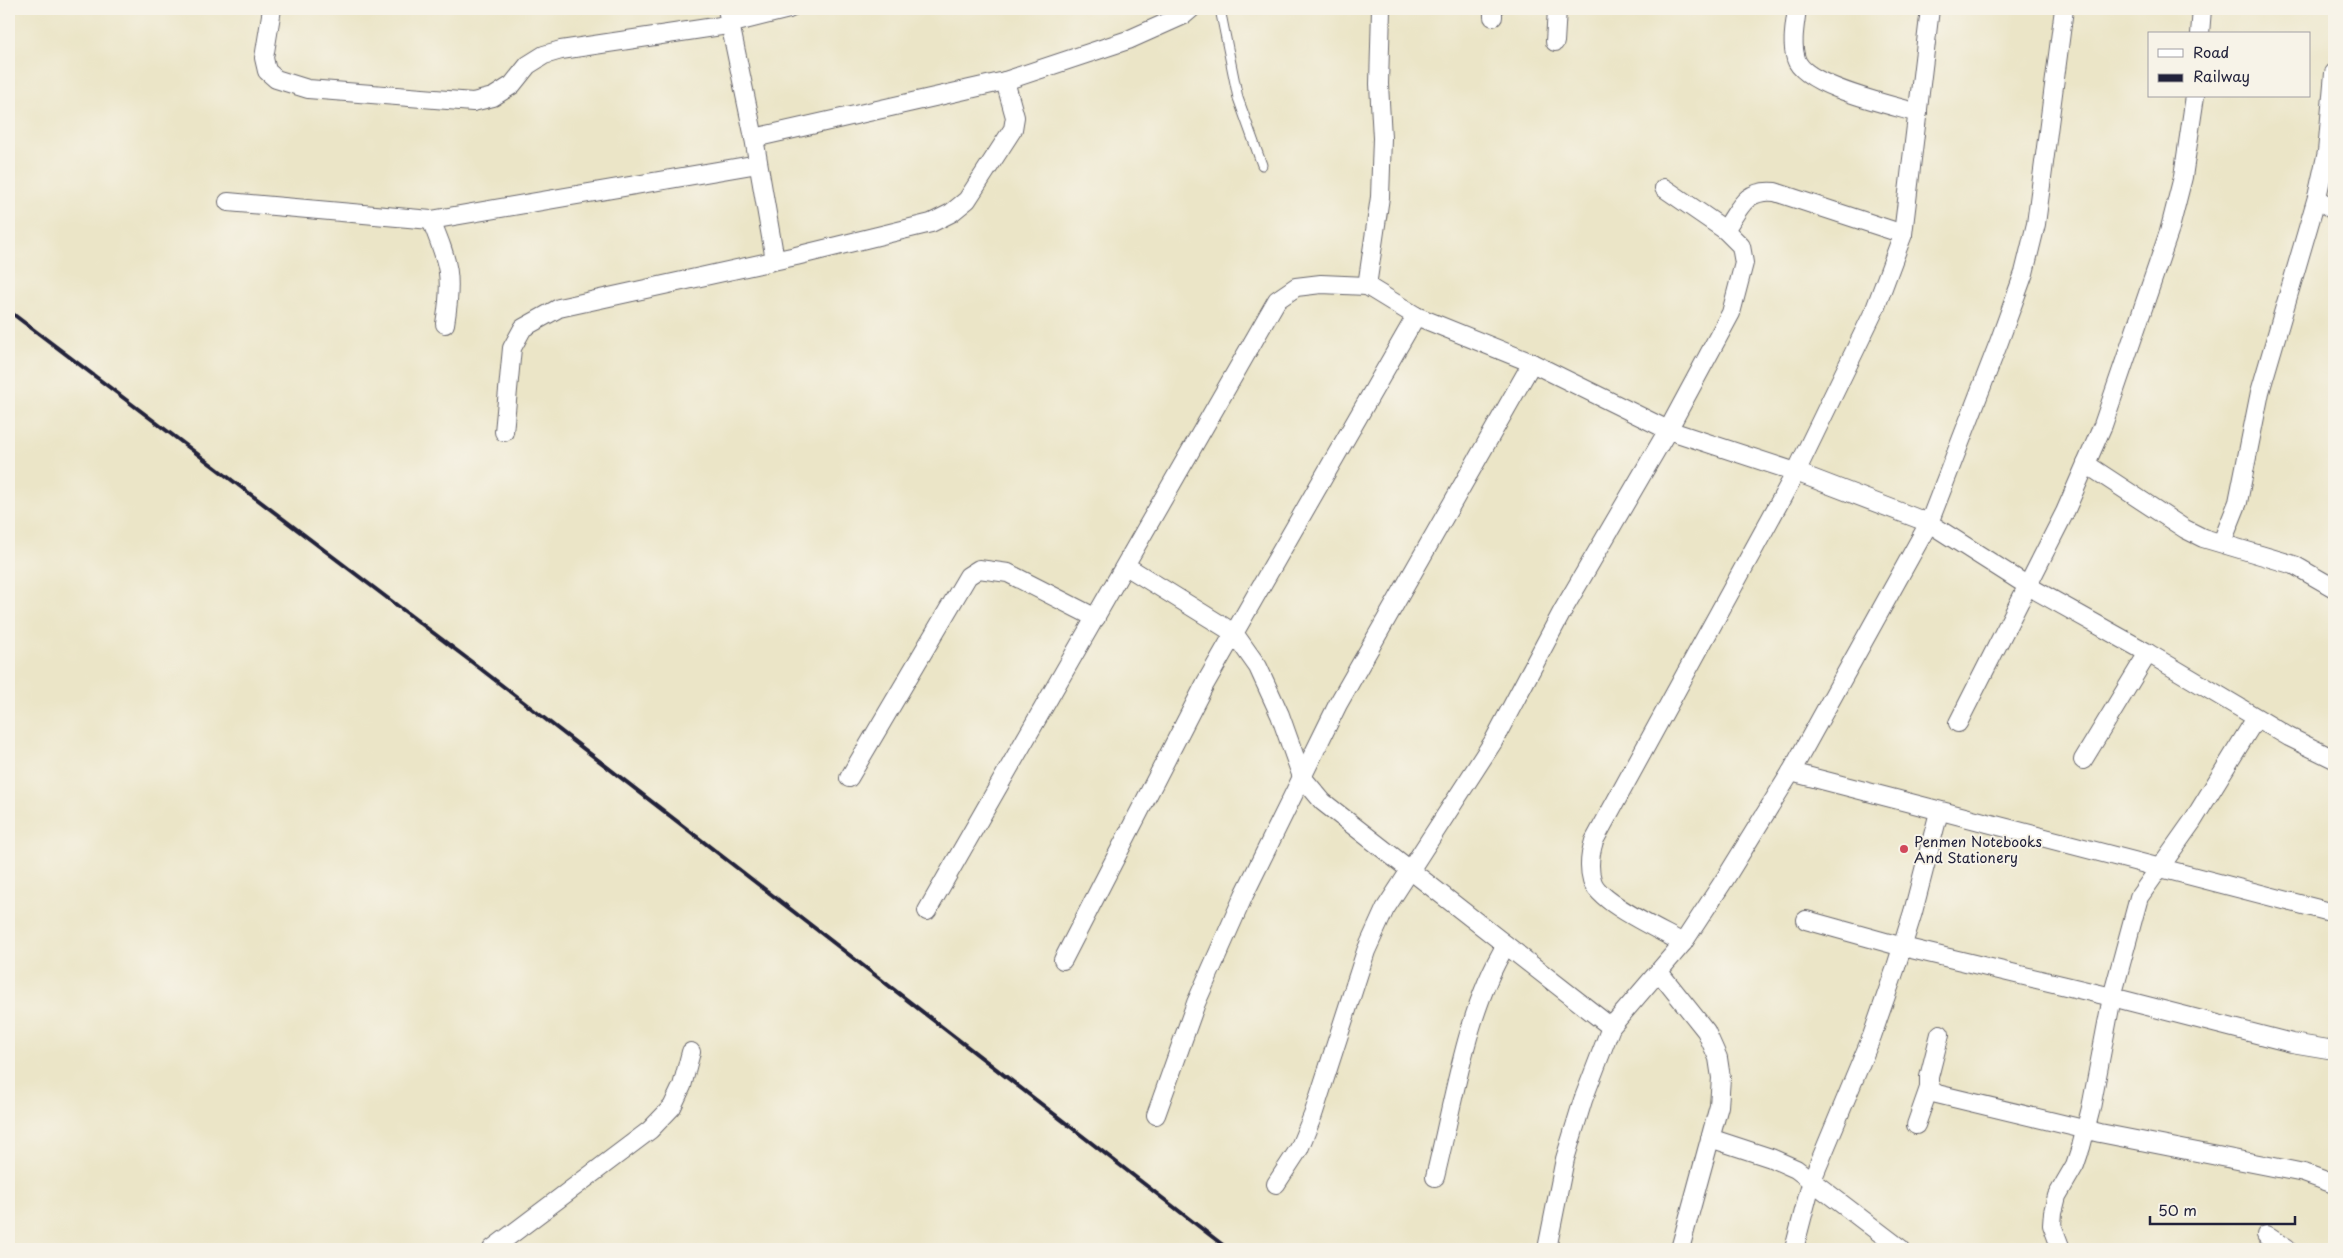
<svg xmlns="http://www.w3.org/2000/svg" width="2343" height="1258" font-family="'Playpen Sans',sans-serif">
<style>
.lines{fill:none;stroke-linecap:round;stroke-linejoin:round}
.service-casing{stroke:#68666c;stroke-width:11}
.minor-casing{stroke:#68666c;stroke-width:20}
.service{stroke:#fff;stroke-width:9}
.minor{stroke:#fff;stroke-width:18}
.rail{stroke:#22223b;stroke-width:4}
.poi-dot{fill:#d1495b;stroke:#f7f3e8;stroke-width:2}
.labels{text-anchor:middle;dominant-baseline:central;stroke-width:4;stroke-linejoin:round;paint-order:stroke}
.poi-label{font-size:14px;fill:#22223b;stroke:#f7f3e8;text-anchor:start}
</style>
<rect width="100%" height="100%" fill="#f7f3e8"/>
<filter id="ink" filterUnits="userSpaceOnUse"><feTurbulence type="fractalNoise" baseFrequency=".02" numOctaves="2"/><feDisplacementMap in="SourceGraphic" scale="10" xChannelSelector="R" yChannelSelector="G"/><feConvolveMatrix kernelMatrix="1 2 1 2 8 2 1 2 1" color-interpolation-filters="sRGB"/></filter>
<filter id="wash" filterUnits="userSpaceOnUse"><feTurbulence type="fractalNoise" baseFrequency=".0096" numOctaves="4" result="noise"/><feDisplacementMap in="SourceGraphic" scale="20" xChannelSelector="R" yChannelSelector="G"/><feGaussianBlur stdDeviation="1.12" result="paint"/><feColorMatrix in="noise" values="0 0 0 0 0 0 0 0 0 0 0 0 0 0 0 0 0 1.4 0 .05"/><feComposite in="paint" operator="in"/></filter>
<g filter="url(#wash)">
<rect width="100%" height="100%" fill="#ebe5c7"/>
</g>
<g filter="url(#ink)">
<g class="lines">
<!-- service casing -->
<g class="service-casing">
<polyline id="service" points="1220,9 1238,98 1262,165"/>
</g>
<!-- minor casing -->
<g class="minor-casing">
<g id="minor">
<polyline points="272,9 264,58 267,71 276,79 308,89 473,102 493,97 512,85 528,65 544,55 561,50 721,26 789,9"/>
<polyline points="727,9 754,138 775,260"/>
<polyline points="1381,9 1379,84 1382,138 1380,197 1367,286 1416,316 1532,363 1668,430 1796,472 1929,523 2028,586 2148,653 2289,737 2334,759"/>
<path d="M1797,9C1795,25 1791,43 1796,59C1804,86 1891,105 1918,113"/>
<polyline points="1493,17 1493,9"/>
<polyline points="2200,34 2202,9"/>
<polyline points="1555,42 1557,9"/>
<polyline points="754,138 1005,81 1128,40 1184,15 1191,9"/>
<polyline points="2317,197 2334,211"/>
<polyline points="228,202 431,220 758,164"/>
<path d="M431,220C449,264 453,276 445,324"/>
<path d="M1725,230C1740,208 1745,189 1775,192L1903,234"/>
<polyline points="504,432 512,348 523,328 559,308 796,256 931,223 951,213 967,200 1013,129 1015,117 1005,81"/>
<polyline points="2086,464 2185,529 2203,538 2294,565 2334,588"/>
<polyline points="2222,542 2238,502 2260,392 2317,197 2327,152 2334,73"/>
<polyline points="1126,566 1234,633 1258,667 1280,715 1302,777 1323,802 1611,1027"/>
<polyline points="1958,723 2065,512 2103,425 2169,232 2183,177 2195,96"/>
<polyline points="2083,760 2148,653"/>
<polyline points="1791,772 2334,913"/>
<polyline points="849,778 968,576 979,569 1008,573 1096,618"/>
<polyline points="927,911 1277,300 1296,287 1321,284 1367,286"/>
<polyline points="1806,920 1903,947 2112,997 2292,1043 2334,1050"/>
<path d="M1683,943C1662,931 1597,902 1592,880C1588,866 1590,854 1594,841L1796,472L1875,309L1903,234L1930,9"/>
<polyline points="1063,960 1205,684 1416,316"/>
<polyline points="1659,972 1706,1031 1718,1058 1721,1078 1719,1106 1680,1249"/>
<polyline points="1940,1034 1929,1077 1929,1088 1937,1094 2100,1133 2304,1173 2334,1184"/>
<polyline points="1156,1115 1196,1003 1244,895 1338,704 1532,363"/>
<polyline points="1916,1125 1929,1088"/>
<polyline points="1710,1138 1771,1158 1796,1169 1901,1249"/>
<path d="M1435,1177C1454,1101 1466,1011 1506,945"/>
<polyline points="1276,1184 1299,1149 1313,1115 1366,951 1385,909 1493,742 1563,610 1668,430 1731,313 1744,263 1741,246 1725,230 1664,188"/>
<polyline points="2266,1235 2287,1249"/>
<polyline points="492,1249 650,1130 672,1107 682,1086 691,1052"/>
<polyline points="1547,1249 1565,1159 1583,1100 1611,1027 1683,943 1725,879 1791,772 1929,523 1999,342 2024,273 2036,224 2064,9"/>
<polyline points="1794,1249 1812,1180 1872,1036 1895,970 1913,912 1939,812"/>
<polyline points="2061,1249 2052,1225 2053,1212 2057,1196 2075,1165 2081,1147 2091,1108 2112,997 2139,897 2192,822 2256,718"/>
</g>
</g>
<!-- service -->
<use href="#service" class="service"/>
<!-- minor -->
<use href="#minor" class="minor"/>
<!-- rail -->
<polyline class="rail" points="9,311 477,666 1228,1249"/>
</g>
</g>
<!-- markers -->
<circle class="poi-dot" cx="1904" cy="849" r="5"/>
<g class="labels">
<!-- poi labels -->
<g class="poi-label">
<text x="1914" y="841">Penmen Notebooks<tspan x="1914" dy="16">And Stationery</tspan></text>
</g>
</g>
<!-- margin -->
<rect width="2343" height="1258" fill="none" stroke="#f7f3e8" stroke-width="30"/>
<!-- legend -->
<rect x="2148" y="32" width="162" height="65" fill="#f7f3e8" stroke="#a29fa3"/>
<rect x="2158" y="49" width="25" height="8" fill="#ffffff" stroke="#a29fa3"/>
<text x="2193" y="58" font-size="15" fill="#22223b">Road</text>
<rect x="2158" y="74" width="25" height="8" fill="#22223b" stroke="#a29fa3"/>
<text x="2193" y="82" font-size="15" fill="#22223b">Railway</text>
<!-- scale -->
<path d="M2150 1216v8h145v-8" fill="none" stroke="#22223b" stroke-width="2.5"/>
<text x="2158" y="1216" font-size="15" fill="#22223b" stroke="#f7f3e8" stroke-width="4" paint-order="stroke">50 m</text>
</svg>
